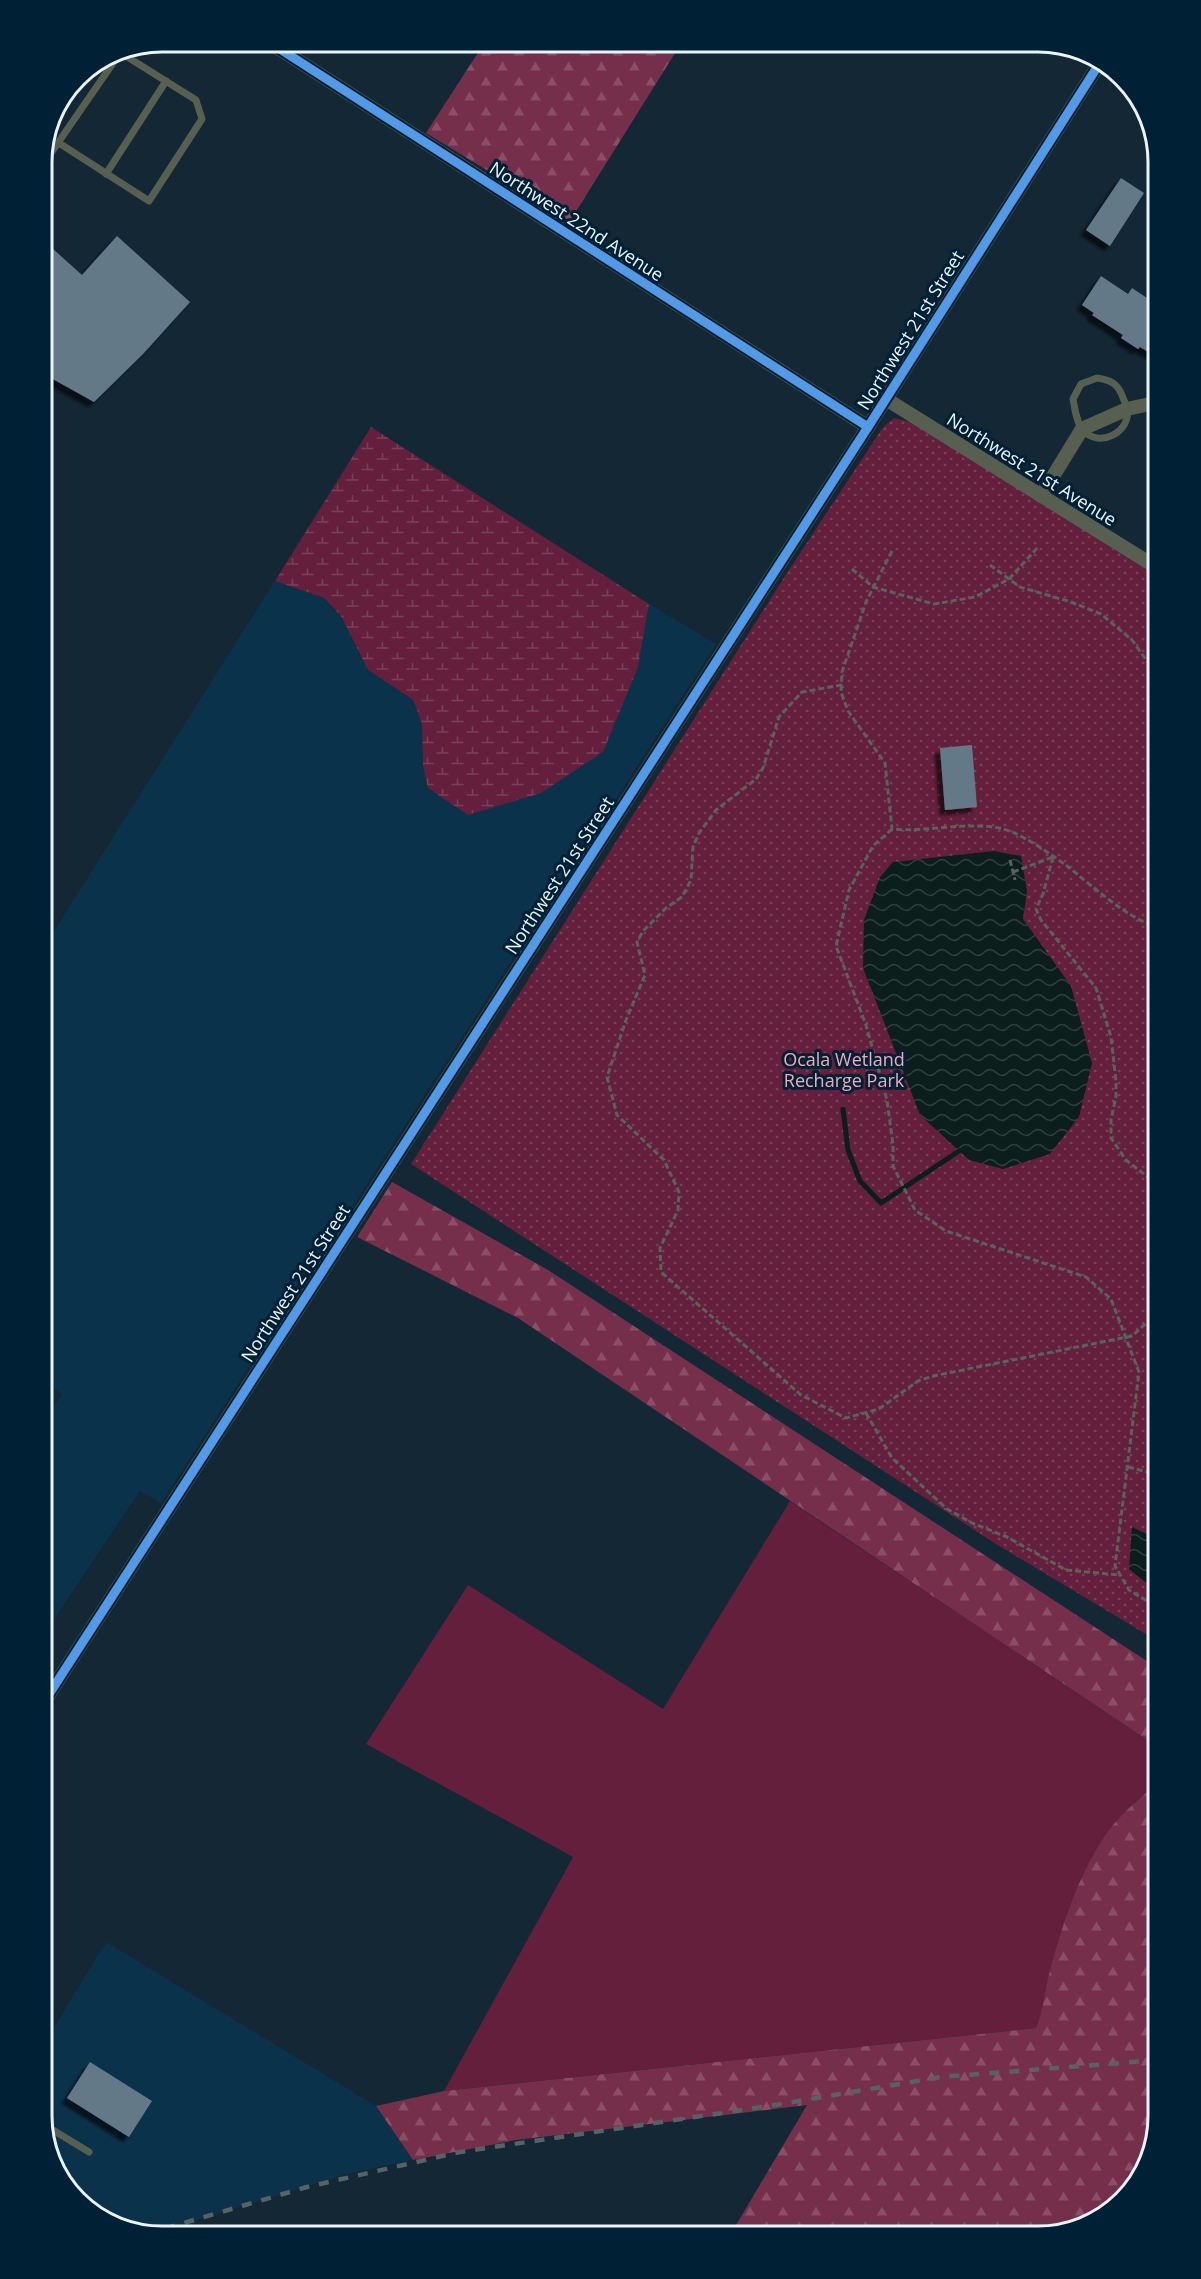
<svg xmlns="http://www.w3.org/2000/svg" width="1201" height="2279" font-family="'Open Sans',sans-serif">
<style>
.built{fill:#0b324b}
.green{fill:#631f3b}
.forest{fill:url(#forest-firs)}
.wetland{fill:url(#wetland-marsh)}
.park{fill:url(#park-dots)}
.water{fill:url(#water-waves)}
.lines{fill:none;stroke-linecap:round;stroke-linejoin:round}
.stream{stroke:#0c1e1c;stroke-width:5}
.building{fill:#647988;filter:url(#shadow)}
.path{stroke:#5a625c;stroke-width:3;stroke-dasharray:6 3;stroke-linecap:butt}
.service{stroke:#575f50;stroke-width:7}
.minor{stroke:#575f50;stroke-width:14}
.rail{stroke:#566263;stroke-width:4.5;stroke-dasharray:10 10;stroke-linecap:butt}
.cycleway-casing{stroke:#002036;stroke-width:13}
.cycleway{stroke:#5399e6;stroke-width:9}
.labels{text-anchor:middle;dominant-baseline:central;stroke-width:6;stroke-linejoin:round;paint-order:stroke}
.street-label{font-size:18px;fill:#eaf4fc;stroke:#002036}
.park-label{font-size:18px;fill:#f3a9bc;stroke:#002036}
.rim{fill:none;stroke:#eaf4fc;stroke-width:3}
</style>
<defs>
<pattern id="forest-firs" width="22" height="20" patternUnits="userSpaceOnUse" patternTransform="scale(1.5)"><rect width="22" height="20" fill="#762f4a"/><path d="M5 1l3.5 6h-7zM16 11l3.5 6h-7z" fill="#8a4e65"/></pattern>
<pattern id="wetland-marsh" width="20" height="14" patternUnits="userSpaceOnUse" patternTransform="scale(1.5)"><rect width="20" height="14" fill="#631f3b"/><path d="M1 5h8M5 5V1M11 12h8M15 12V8" fill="none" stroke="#7a4058"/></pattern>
<pattern id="park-dots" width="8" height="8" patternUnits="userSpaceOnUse" patternTransform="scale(1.5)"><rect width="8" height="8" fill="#631f3b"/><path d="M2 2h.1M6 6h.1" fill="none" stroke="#7a4058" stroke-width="1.8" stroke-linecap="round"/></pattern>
<pattern id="water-waves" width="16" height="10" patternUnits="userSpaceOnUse" patternTransform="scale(1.5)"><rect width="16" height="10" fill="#0c1e1c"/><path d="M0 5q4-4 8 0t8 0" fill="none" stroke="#303f3e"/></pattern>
<filter id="shadow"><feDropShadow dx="-5.5" dy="5.5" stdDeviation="1.5" flood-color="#0009"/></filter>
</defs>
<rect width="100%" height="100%" fill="#132734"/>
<!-- built -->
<g class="built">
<polygon points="275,581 324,598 341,616 368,670 413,700 422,724 423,765 638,667 649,604 716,644 161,1503 140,1491 42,1637 42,1401 53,1408 62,1394 42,1381 42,950"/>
<polygon points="106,1942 376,2106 413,2160 347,2174 149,2235 95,2217 51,2163 42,2117 42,2047"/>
</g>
<!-- green -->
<polygon class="green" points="790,1501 1159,1748 1159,1782 1135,1802 1110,1829 1070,1909 1050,1971 1043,2010 1036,2028 444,2091 573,1857 366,1744 468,1585 663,1709"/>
<!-- forest -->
<g class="forest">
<polygon points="485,42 682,42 570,221 426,133"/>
<polygon points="392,1182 548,1270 1159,1669 1159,1748 518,1318 357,1237"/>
<path d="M1159,1782V2117L1139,2183L1085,2228L1039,2237H729L807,2105L516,2140L413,2160L376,2106L444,2091L1036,2028C1044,2009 1045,1989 1050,1970C1063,1923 1080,1870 1109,1830C1123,1812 1142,1796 1159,1782Z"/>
</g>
<!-- wetland -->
<polygon class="wetland" points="371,427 649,604 638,667 603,752 541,793 468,815 428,788 423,765 422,724 413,700 368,670 341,616 324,598 275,581"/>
<!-- park -->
<polygon class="park" points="894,418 916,423 1159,578 1159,1642 996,1544 411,1164 785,576 883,427"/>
<!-- water -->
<g class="water">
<polygon points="994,851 1021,856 1027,891 1023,919 1071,986 1092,1063 1079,1117 1050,1154 1003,1169 969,1160 920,1115 863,968 864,920 880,877 893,862"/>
<polygon points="1132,1527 1159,1540 1159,1590 1149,1585 1129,1569"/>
</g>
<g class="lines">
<!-- stream -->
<polyline class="stream" points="843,1109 848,1150 860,1181 881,1203 959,1151"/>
</g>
<!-- building -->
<g class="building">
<polygon points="1121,178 1144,193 1110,246 1086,230"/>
<polygon points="117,236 190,302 143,354 94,402 42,373 42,261 53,249 82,275"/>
<polygon points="1101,276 1128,294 1132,288 1159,306 1159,343 1152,354 1140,347 1138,349 1121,338 1123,335 1092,315 1094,313 1082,305"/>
<polygon points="972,745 977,807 945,810 940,748"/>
<polygon points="90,2062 152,2101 129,2137 67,2098"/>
</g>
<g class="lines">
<!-- path -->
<g class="path">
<path d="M892,551L866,602L842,672L841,692L848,711L885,763L892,829C929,833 978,818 1012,832C1029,839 1052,855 1067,866C1088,882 1134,925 1159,926"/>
<polyline points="990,565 1020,587 1071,602 1101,614 1132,640 1159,678"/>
<polyline points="852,569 873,587 934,604 975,597 1009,579 1039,546"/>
<polyline points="842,685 802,692 779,717 763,768 756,779 716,810 699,833 693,847 691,880 682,897 666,908 643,931 637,942 645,975 626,1020 607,1077 617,1115 664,1160 679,1192 678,1210 660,1248 661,1272 801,1395 846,1418 879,1409 918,1381 933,1376 1132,1336 1152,1318 1159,1308"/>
<polyline points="892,829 873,846 849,890 836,946 866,1025 887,1100 893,1145 893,1166 915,1210 946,1231 1086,1277 1111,1299 1139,1372 1115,1566 1129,1590 1159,1608"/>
<polyline points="1053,857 1043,894 1036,909 1041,920 1096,988 1111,1037 1116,1081 1116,1097 1111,1119 1111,1138 1126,1160 1149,1178 1159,1193"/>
<polyline points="1010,860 1015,880"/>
<polyline points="1013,872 1053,857"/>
<polyline points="866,1413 892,1458 947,1509 972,1523 1007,1537 1066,1570 1120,1575"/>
<polyline points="1128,1467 1159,1475"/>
</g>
<!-- service -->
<g class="service">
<polyline points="59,143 149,201 202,119 196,100 121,53"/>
<polyline points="42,166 122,50"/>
<polyline points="106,174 166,81"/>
<path d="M1097,378C1110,380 1117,383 1122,395C1123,399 1126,404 1127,408C1132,432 1099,449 1083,430C1076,422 1075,409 1073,399L1081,384Z"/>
<polyline points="43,2124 89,2152"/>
</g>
<!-- minor -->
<g class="minor">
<polyline points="269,42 868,427"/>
<polyline points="886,399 1159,569"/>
<polyline points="1041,496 1082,429 1127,409 1159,402"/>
<polyline points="42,1705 868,427 1101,61"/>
</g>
<!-- rail -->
<polyline class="rail" points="146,2234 307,2187 460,2152 769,2106 941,2077 1159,2060"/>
<!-- cycleway casing -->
<g class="cycleway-casing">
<g id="cycleway">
<polyline points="269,42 868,427"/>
<polyline points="42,1705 868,427 1101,61"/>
</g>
</g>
<!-- cycleway -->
<use href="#cycleway" class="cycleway"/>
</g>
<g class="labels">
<!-- street labels -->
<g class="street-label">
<text transform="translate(577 221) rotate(33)">Northwest 22nd Avenue</text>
<text transform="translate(910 330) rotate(-58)">Northwest 21st Street</text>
<text transform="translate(1032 469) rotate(32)">Northwest 21st Avenue</text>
<text transform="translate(559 875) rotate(-57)">Northwest 21st Street</text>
<text transform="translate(295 1283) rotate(-57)">Northwest 21st Street</text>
</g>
<!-- park labels -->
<g class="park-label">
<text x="844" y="1059">Ocala Wetland<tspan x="844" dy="21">Recharge Park</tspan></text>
</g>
</g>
<!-- crop -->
<path d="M0 0H1201V2279H0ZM162 52H1038A110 110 0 0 1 1148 162V2116A110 110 0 0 1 1038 2226H162A110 110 0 0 1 52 2116V162A110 110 0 0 1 162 52Z" fill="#002036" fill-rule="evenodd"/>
<path class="rim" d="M162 52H1038A110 110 0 0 1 1148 162V2116A110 110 0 0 1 1038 2226H162A110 110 0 0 1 52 2116V162A110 110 0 0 1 162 52Z"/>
</svg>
